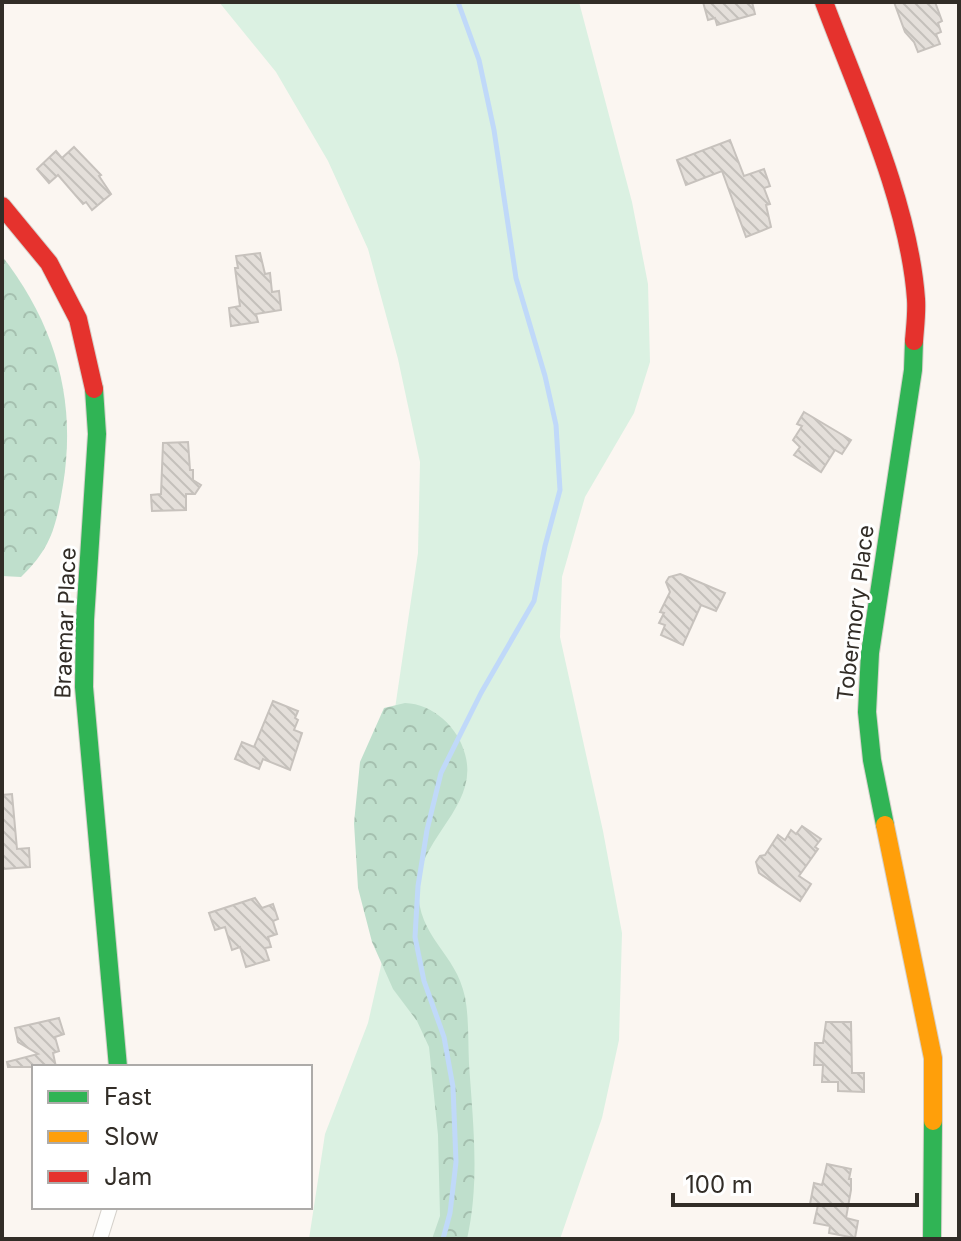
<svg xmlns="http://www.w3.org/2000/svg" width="961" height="1241" font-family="Inter,sans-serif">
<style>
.grass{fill:#dbf1e2}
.forest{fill:url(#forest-crowns)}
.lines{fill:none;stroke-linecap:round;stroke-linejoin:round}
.stream{stroke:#c0d9f9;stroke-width:5}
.building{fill:url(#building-back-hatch);stroke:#c7c2bd;stroke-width:2}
.street-casing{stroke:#d5d1cb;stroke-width:16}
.fast-casing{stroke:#d5d1cb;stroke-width:20}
.slow-casing{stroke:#d5d1cb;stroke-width:20}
.jam-casing{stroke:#d5d1cb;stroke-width:20}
.street{stroke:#fefefd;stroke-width:14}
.fast{stroke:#30b455;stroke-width:18}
.slow{stroke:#ff9f0a;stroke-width:18}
.jam{stroke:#e5322d;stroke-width:18}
.labels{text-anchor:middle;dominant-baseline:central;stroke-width:6;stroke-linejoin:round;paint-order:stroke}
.street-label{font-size:22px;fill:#322d27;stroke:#fff}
</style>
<defs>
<pattern id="forest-crowns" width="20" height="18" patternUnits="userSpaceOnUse" patternTransform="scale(2)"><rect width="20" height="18" fill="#bfdfcc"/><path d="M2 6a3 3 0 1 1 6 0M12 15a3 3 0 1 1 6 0" fill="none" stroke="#a5c0af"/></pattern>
<pattern id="building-back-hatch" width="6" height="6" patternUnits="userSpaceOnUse" patternTransform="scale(2)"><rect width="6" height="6" fill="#e4dfda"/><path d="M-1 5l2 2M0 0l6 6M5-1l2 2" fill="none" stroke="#c4c0bb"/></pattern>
</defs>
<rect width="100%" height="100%" fill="#fbf6f1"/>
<!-- grass -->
<polygon class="grass" points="219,2 579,2 632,202 648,284 650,362 634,413 585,497 562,577 560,637 603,831 622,933 619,1040 602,1118 560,1239 309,1239 325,1134 368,1023 388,935 393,722 418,553 420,462 398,359 368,249 328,161 276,72"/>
<!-- forest -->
<g class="forest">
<path d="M2,256C55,324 77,400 63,485C56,526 52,547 21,577L2,576Z"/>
<path d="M405,703C433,704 458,727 465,754C480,806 418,838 418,888C418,939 456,952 465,997C469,1018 468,1042 469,1064C473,1122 480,1182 467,1239H432L440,1216L438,1135L429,1047L417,1021L393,989L372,942L358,888L354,823L360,762L384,708Z"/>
</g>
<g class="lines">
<!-- stream -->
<polyline class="stream" points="443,1239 450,1213 456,1162 453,1087 444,1037 424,981 415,937 418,886 427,830 441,773 481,693 534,601 545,546 560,490 556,425 545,376 516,278 494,130 479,60 458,2"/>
</g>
<!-- building -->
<g class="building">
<polygon points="703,2 752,2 755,14 717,25 715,18 708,20"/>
<polygon points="894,2 935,2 942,21 938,23 941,32 936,34 940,44 918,52 914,42 905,32"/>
<polygon points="730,140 744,176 764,169 770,186 764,188 770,204 766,205 771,227 746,237 722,171 686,185 677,160"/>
<polygon points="74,147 101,175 99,176 111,194 92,210 86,202 83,204 58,175 49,183 37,169 56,151 62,158"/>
<polygon points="260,253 265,274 270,273 272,292 279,291 281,310 256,314 258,322 231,326 229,308 240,306 235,268 238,268 236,256"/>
<polygon points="804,412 851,440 842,454 835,450 821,472 794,455 800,447 793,440 802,426 797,424"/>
<polygon points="188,442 190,470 193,470 193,480 201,485 195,494 186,494 186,510 152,511 151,495 161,494 163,443"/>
<polygon points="680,574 725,593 716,611 701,605 683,645 661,635 665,625 659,623 664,613 660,612 670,592 666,582 669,577"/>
<polygon points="273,701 298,711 295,718 298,720 294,730 302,733 290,770 263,759 259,769 235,759 242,742 254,747"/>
<polygon points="12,794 17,849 29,848 30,867 3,869 2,795"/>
<polygon points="802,826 821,839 815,847 818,849 799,876 811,884 800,901 759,873 756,862 760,856 765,855 778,835 785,840 791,830 796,834"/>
<polygon points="255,898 262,908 273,904 278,919 273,921 277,934 268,937 271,947 265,948 269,960 246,967 240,947 232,950 225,927 215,930 209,913"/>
<polygon points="59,1018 64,1034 55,1037 59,1051 53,1053 56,1067 8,1067 7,1062 38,1054 18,1042 15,1028"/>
<polygon points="826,1022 851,1022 852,1073 864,1073 864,1092 838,1091 838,1082 822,1082 823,1065 814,1065 815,1043 823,1043"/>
<polygon points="827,1164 851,1169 849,1179 851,1179 851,1190 846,1218 858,1221 855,1238 829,1233 830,1226 814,1223 818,1205 810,1204 814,1183 822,1185"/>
</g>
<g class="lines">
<!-- street casing -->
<g class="street-casing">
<polyline id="street" points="100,1239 110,1207"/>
</g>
<!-- fast casing -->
<g class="fast-casing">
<g id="fast">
<polyline points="94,389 97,434 85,620 84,687 118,1067"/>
<polyline points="885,825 872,760 867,712 870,653 913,370 914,341"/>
<polyline points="932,1239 933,1121"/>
</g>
</g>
<!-- slow casing -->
<g class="slow-casing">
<polyline id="slow" points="885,825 933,1058 933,1121"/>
</g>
<!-- jam casing -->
<g class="jam-casing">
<g id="jam">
<path d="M824,2C858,93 909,202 916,299C917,313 915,327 914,341"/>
<polyline points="2,206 49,263 78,319 94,389"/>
</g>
</g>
<!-- street -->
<use href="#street" class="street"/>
<!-- fast -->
<use href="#fast" class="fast"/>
<!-- slow -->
<use href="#slow" class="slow"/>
<!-- jam -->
<use href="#jam" class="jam"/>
</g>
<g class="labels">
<!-- street labels -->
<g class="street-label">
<text transform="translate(855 613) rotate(-83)">Tobermory Place</text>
<text transform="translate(65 623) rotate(-88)">Braemar Place</text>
</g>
</g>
<!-- border -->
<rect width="961" height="1241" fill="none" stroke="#322d27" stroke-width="8"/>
<!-- legend -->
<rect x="32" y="1065" width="280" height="144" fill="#ffffff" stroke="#adaba9" stroke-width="2"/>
<rect x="48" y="1091" width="40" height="12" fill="#30b455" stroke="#adaba9" stroke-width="2"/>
<text x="104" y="1105" font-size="24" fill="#322d27">Fast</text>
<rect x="48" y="1131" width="40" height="12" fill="#ff9f0a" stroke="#adaba9" stroke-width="2"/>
<text x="104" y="1145" font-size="24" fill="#322d27">Slow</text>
<rect x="48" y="1171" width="40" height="12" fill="#e5322d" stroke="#adaba9" stroke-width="2"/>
<text x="104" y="1185" font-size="24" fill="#322d27">Jam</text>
<!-- scale -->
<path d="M673 1193v12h244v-12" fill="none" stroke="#322d27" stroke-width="4"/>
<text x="685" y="1193" font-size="24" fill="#322d27" stroke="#ffffff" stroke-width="6" paint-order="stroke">100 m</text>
</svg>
